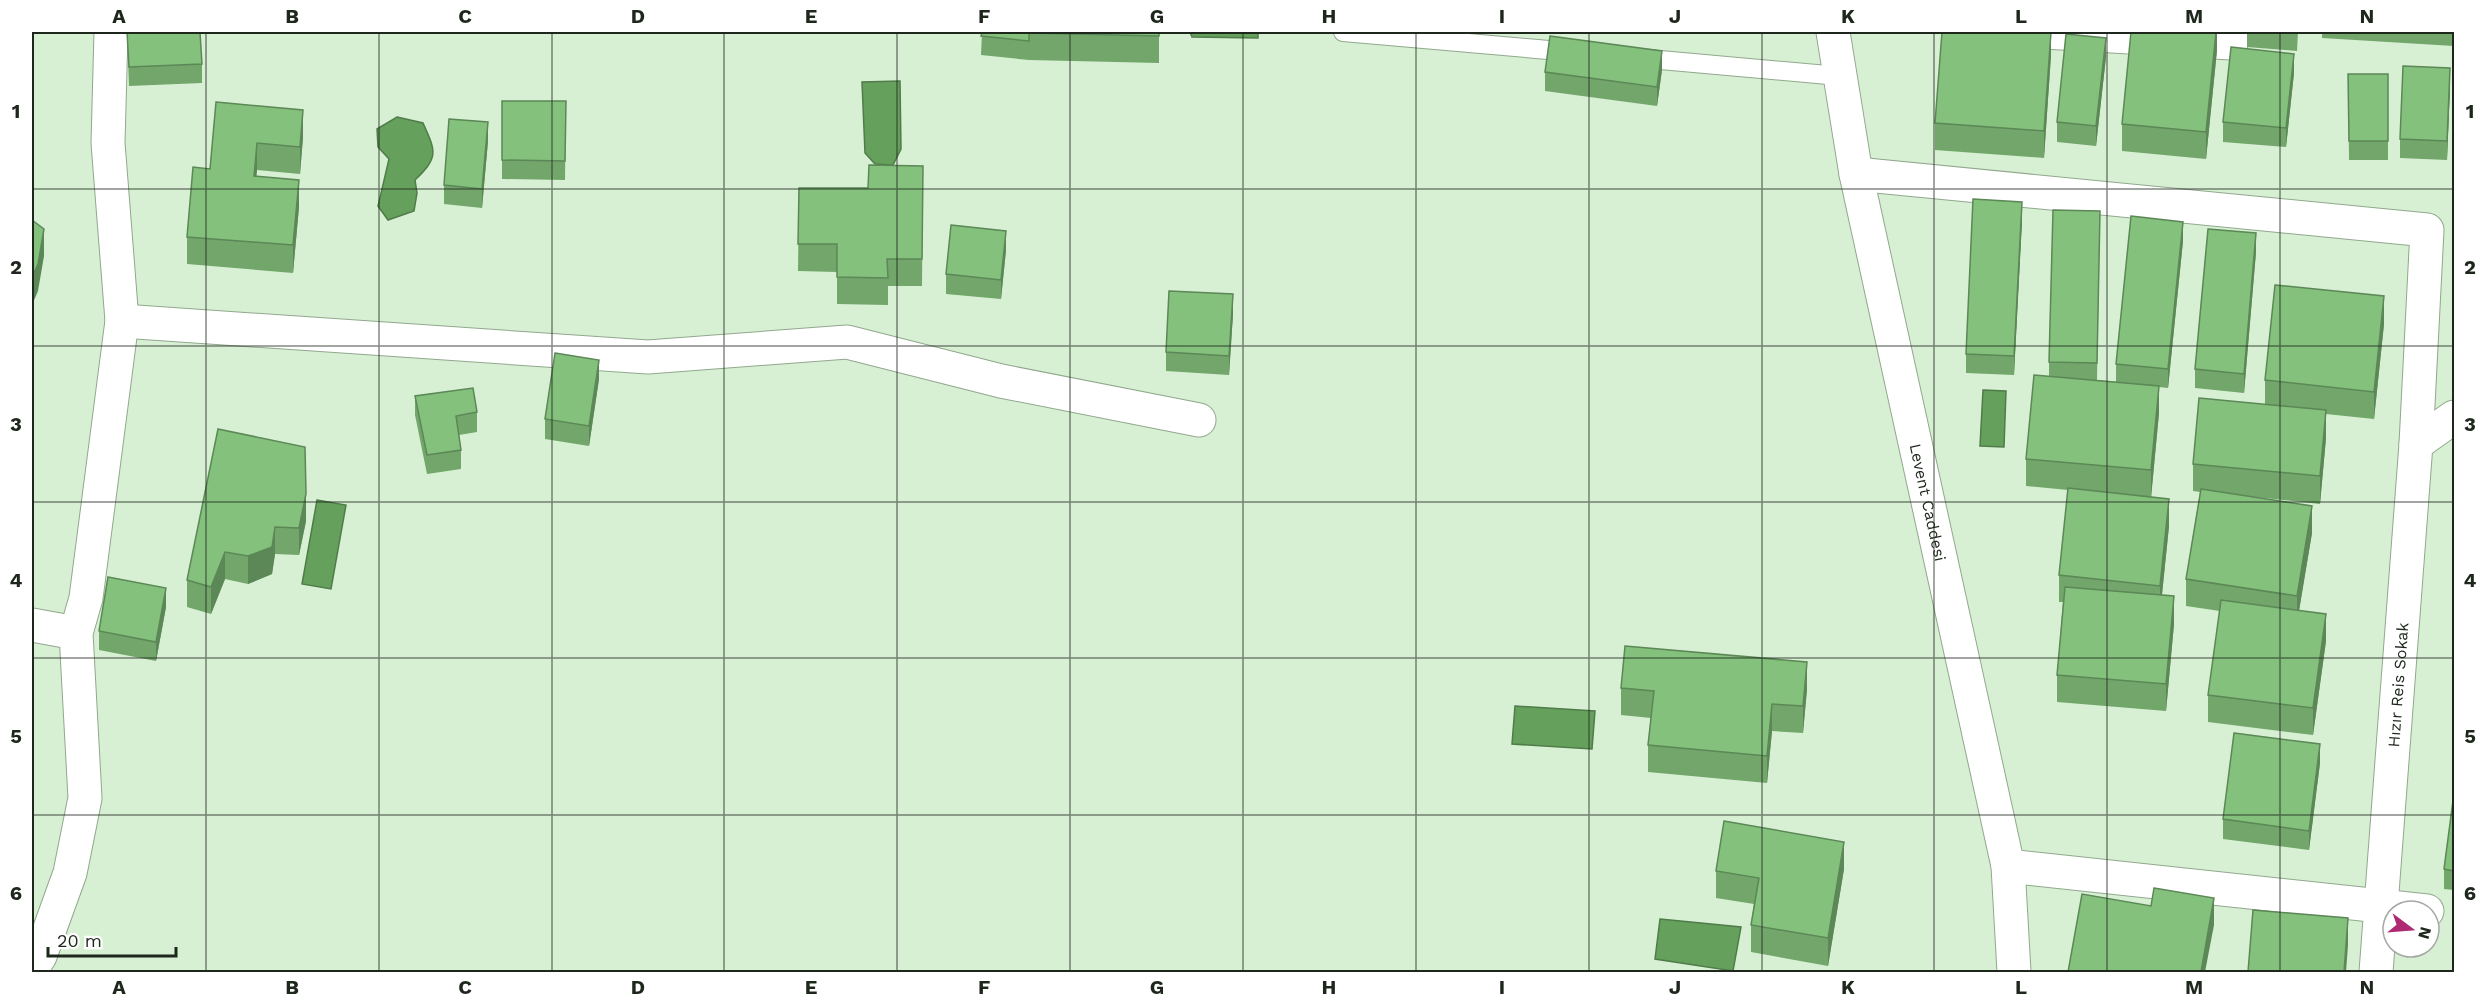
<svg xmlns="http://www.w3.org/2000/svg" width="2486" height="1004" font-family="'Work Sans',sans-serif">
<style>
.water{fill:#65a05d;stroke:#507c4a;stroke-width:1.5}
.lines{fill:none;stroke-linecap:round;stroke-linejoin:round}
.lane-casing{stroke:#91a88d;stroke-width:20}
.street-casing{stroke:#91a88d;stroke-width:35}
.lane{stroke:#fff;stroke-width:18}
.street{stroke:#fff;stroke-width:33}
.wall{fill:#72a66b}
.shaded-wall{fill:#5c8757}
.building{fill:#84c17c;stroke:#5c8757;stroke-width:1.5}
.grid{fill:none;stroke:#1e271c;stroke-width:1.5;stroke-opacity:0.55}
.labels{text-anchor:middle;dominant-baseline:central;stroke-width:4.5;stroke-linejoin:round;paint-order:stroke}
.street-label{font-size:16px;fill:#1e271c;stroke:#fff}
.neatline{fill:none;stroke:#1e271c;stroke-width:2}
.grid-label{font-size:20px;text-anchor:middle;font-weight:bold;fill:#1e271c}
</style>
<rect width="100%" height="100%" fill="#d7f0d3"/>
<!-- water -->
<g class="water">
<polygon points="1190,32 1258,32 1258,38 1192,37"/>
<polygon points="900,81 901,149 893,165 875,164 865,153 862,82"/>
<path d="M397,117L423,123C436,152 439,157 415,180L417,193L414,211L388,220L378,206L389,159L378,147L377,129Z"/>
<polygon points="1983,390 2006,391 2004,447 1980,446"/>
<polygon points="317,500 346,505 331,589 302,584"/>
<polygon points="1515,706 1595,711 1592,749 1512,744"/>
<polygon points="1660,919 1741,927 1733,971 1655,959"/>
</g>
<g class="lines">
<!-- lane casing -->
<g class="lane-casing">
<g id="lane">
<polyline points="1343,32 1571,52"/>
<polyline points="1638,58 1839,76"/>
</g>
</g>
<!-- street casing -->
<g class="street-casing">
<g id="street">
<path id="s1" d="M1833,32L1856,174L2008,866L2014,972"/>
<polyline points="2044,32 2231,43 2231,32"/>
<polyline points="1856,174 2427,230 2416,444"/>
<polyline points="122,321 648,357 847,342 1001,381 1199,420"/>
<polyline points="32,625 76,633"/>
<polyline points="2008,866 2427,911"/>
<polyline points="32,968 40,956 70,873 85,798 76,633 86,598 122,321 108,143 111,32"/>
<path id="s2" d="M2376,972L2416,444L2454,417"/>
</g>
</g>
<!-- lane -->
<use href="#lane" class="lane"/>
<!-- street -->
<use href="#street" class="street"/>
</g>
<!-- wall -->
<g class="wall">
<polygon points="127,32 202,64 202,83 129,86"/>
<polygon points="982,32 1159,32 1159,63 1029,60 981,55"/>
<polygon points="2217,32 2217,50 2206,159 2122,151 2122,124"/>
<polygon points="2247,32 2298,32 2297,51 2247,47"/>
<polygon points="2322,32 2454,32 2454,46 2322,38"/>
<polygon points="2051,55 2044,158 1935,150 1935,123"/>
<polygon points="2106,57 2096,146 2057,142 2057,122"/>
<polygon points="1662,70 1657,106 1545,91 1545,72"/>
<polygon points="2294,73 2286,147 2223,142 2223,122"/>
<polygon points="2348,74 2388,74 2388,160 2349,160"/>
<polygon points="2450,87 2447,160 2400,158 2400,139"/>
<polygon points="502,101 566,101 565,180 502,179"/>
<polygon points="216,102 303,137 300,174 257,170 256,176 299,207 293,273 187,264 187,237 210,169"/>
<polygon points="488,141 482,208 444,204 444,185"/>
<polygon points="923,166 922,286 888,286 888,305 837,304 837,272 798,271 799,188 868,188"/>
<polygon points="2100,211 2097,380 2116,382 2116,364 2183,241 2168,388 2159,387 2159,413 2151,497 2169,526 2162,595 2174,624 2166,711 2057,702 2057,675 2063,602 2059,602 2059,575 2068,490 2026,486 2026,459 2049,376 2049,362"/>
<polygon points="2022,221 2014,375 1966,373 1966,354"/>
<polygon points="1006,250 1001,299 946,294 946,274"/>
<polygon points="2256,252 2244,393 2195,388 2195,369"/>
<polygon points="1233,314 1229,375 1166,371 1166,352"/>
<polygon points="2384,324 2374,419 2326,414 2326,438 2320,504 2255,497 2312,533 2299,610 2326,641 2313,735 2208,722 2208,695 2220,611 2186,606 2186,579 2200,492 2193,491 2193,464 2265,404 2265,380"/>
<polygon points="599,379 589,446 545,439 545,419"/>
<polygon points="415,396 477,412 477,432 459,435 461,450 461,469 427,474 415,415"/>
<polygon points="218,429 306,521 299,555 275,554 272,574 248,584 225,579 211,614 187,607 187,580"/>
<polygon points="166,607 156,661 99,650 99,631"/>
<polygon points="1621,688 1807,689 1803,733 1772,731 1767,783 1648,772 1648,745 1651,718 1621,715"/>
<polygon points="2320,763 2309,850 2223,839 2223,819"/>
<polygon points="2454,793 2454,890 2444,889 2444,869"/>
<polygon points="1844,869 1828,966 1751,952 1751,925 1754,904 1716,898 1716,871"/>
</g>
<!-- shaded-wall -->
<g class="shaded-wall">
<polygon points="2051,32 2051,55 2044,158 2044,131"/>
<polygon points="2216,32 2217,32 2217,50 2206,159 2206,132"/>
<polygon points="2106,38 2106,57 2096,146 2096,126"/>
<polygon points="1662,51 1662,70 1657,106 1657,87"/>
<polygon points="2294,54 2294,73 2286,147 2286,128"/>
<polygon points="2450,68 2450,87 2447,160 2447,141"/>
<polygon points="303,110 303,137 300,174 300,147"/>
<polygon points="488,122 488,141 482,208 482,189"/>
<polygon points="257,143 257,170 254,203 254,176"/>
<polygon points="299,180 299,207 293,273 293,245"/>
<polygon points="2022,202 2022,221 2014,375 2014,356"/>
<polygon points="2183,222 2183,241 2168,388 2168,369"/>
<polygon points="44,229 44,256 38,291 32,305 32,277"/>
<polygon points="1006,231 1006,250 1001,299 1001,280"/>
<polygon points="2256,233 2256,252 2244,393 2244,374"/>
<polygon points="1233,294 1233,314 1229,375 1229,356"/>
<polygon points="2384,296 2384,324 2374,419 2374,392"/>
<polygon points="599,360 599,379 589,446 589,426"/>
<polygon points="2159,386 2159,413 2151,498 2151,470"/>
<polygon points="2326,410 2326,438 2320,504 2320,476"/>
<polygon points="306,494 306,521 299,555 299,528"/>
<polygon points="2169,499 2169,526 2160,613 2160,586"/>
<polygon points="2312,506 2312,533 2297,623 2297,596"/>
<polygon points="275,527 275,554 272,574 248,584 248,556"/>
<polygon points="225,552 225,579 211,614 211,587"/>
<polygon points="166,588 166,607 156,661 156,642"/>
<polygon points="2174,596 2174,624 2166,711 2166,684"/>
<polygon points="2326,614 2326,641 2313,735 2313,708"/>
<polygon points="1807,662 1807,689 1803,733 1803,706"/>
<polygon points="1772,704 1772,731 1767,783 1767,756"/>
<polygon points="2320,744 2320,763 2309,850 2309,831"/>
<polygon points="1844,842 1844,869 1828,966 1828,938"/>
<polygon points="2214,898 2214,925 2205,972 2201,972"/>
<polygon points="2348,918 2348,945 2346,972 2344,972"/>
</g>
<!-- building -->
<g class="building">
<polygon points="127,32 200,32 202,64 129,67"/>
<polygon points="982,32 1029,32 1029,41 981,36"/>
<polygon points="1029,32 1159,32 1159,36 1029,33"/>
<polygon points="1942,32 2051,32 2044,131 1935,123"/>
<polygon points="2131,32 2216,32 2206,132 2122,124"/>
<polygon points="2066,34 2106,38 2096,126 2057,122"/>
<polygon points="1550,36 1662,51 1657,87 1545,72"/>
<polygon points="2231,47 2294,54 2286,128 2223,122"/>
<polygon points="2403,66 2450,68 2447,141 2400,139"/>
<polygon points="2348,74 2388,74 2388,141 2349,141"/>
<polygon points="502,101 566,101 565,161 502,160"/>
<polygon points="216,102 303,110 300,147 257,143 254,176 299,180 293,245 187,237 193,167 210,169"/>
<polygon points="449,119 488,122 482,189 444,185"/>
<polygon points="869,165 923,166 922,259 887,259 888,278 837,277 837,244 798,244 799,188 868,188"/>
<polygon points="1973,199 2022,202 2014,356 1966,354"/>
<polygon points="2053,210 2100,211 2097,363 2049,362"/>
<polygon points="2131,216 2183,222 2168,369 2116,364"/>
<polygon points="32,220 44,229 38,264 32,277"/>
<polygon points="951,225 1006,231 1001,280 946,274"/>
<polygon points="2208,229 2256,233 2244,374 2195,369"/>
<polygon points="2275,285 2384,296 2374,392 2265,380"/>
<polygon points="1169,291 1233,294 1229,356 1166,352"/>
<polygon points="555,353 599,360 589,426 545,419"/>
<polygon points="2034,375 2159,386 2151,470 2026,459"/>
<polygon points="473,388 477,412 456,416 461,450 427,455 415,396"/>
<polygon points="2199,398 2326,410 2320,476 2193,464"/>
<polygon points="218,429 305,447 306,494 299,528 275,527 272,547 248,556 225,552 211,587 187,580"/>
<polygon points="2068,488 2169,499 2160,586 2059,575"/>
<polygon points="2201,489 2312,506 2297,596 2186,579"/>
<polygon points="108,577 166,588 156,642 99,631"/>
<polygon points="2065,587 2174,596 2166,684 2057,675"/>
<polygon points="2221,600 2326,614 2313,708 2208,695"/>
<polygon points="1625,646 1807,662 1803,706 1772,704 1767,756 1648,745 1654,691 1621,688"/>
<polygon points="2234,733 2320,744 2309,831 2223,819"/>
<polygon points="2454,793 2454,871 2444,869"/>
<polygon points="1724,821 1844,842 1828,938 1751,925 1759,878 1716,871"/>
<polygon points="2154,888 2214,898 2201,972 2068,972 2082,894 2151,906"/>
<polygon points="2253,910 2348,918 2344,972 2248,972"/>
</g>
<!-- grid -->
<path class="grid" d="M206,32V972M379,32V972M552,32V972M724,32V972M897,32V972M1070,32V972M1243,32V972M1416,32V972M1589,32V972M1762,32V972M1934,32V972M2107,32V972M2280,32V972M32,189H2454M32,346H2454M32,502H2454M32,658H2454M32,815H2454"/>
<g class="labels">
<!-- street labels -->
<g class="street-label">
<text stroke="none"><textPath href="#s1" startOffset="480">Levent Caddesi</textPath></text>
<text stroke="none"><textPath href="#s2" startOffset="288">Hızır Reis Sokak</textPath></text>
</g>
</g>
<!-- border -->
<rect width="2486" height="1004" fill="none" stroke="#ffffff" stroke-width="66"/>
<!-- north arrow -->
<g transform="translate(2411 929) rotate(106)"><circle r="28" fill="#ffffff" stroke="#a5a9a4" stroke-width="1.5"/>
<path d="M0-4.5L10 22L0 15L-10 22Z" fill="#ae2a73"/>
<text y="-9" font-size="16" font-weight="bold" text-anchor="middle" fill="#1e271c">N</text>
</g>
<!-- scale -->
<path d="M48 947v9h128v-9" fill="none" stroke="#1e271c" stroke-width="3"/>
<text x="57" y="947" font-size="18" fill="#1e271c" stroke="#ffffff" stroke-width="4.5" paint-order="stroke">20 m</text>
<rect x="33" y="33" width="2420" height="938" class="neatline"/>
<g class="grid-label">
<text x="119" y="23">A</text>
<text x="292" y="23">B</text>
<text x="465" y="23">C</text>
<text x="638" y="23">D</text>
<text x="811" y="23">E</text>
<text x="984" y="23">F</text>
<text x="1157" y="23">G</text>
<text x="1329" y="23">H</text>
<text x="1502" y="23">I</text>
<text x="1675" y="23">J</text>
<text x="1848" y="23">K</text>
<text x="2021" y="23">L</text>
<text x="2194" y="23">M</text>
<text x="2367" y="23">N</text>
<text x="16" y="118">1</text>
<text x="2470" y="118">1</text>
<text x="16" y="274">2</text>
<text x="2470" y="274">2</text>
<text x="16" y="431">3</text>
<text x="2470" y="431">3</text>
<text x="16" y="587">4</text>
<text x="2470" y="587">4</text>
<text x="16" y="743">5</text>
<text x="2470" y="743">5</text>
<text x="16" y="900">6</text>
<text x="2470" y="900">6</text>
<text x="119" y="994">A</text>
<text x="292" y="994">B</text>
<text x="465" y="994">C</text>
<text x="638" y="994">D</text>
<text x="811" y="994">E</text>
<text x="984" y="994">F</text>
<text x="1157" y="994">G</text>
<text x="1329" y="994">H</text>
<text x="1502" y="994">I</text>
<text x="1675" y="994">J</text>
<text x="1848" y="994">K</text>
<text x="2021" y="994">L</text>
<text x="2194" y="994">M</text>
<text x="2367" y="994">N</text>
</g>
</svg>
